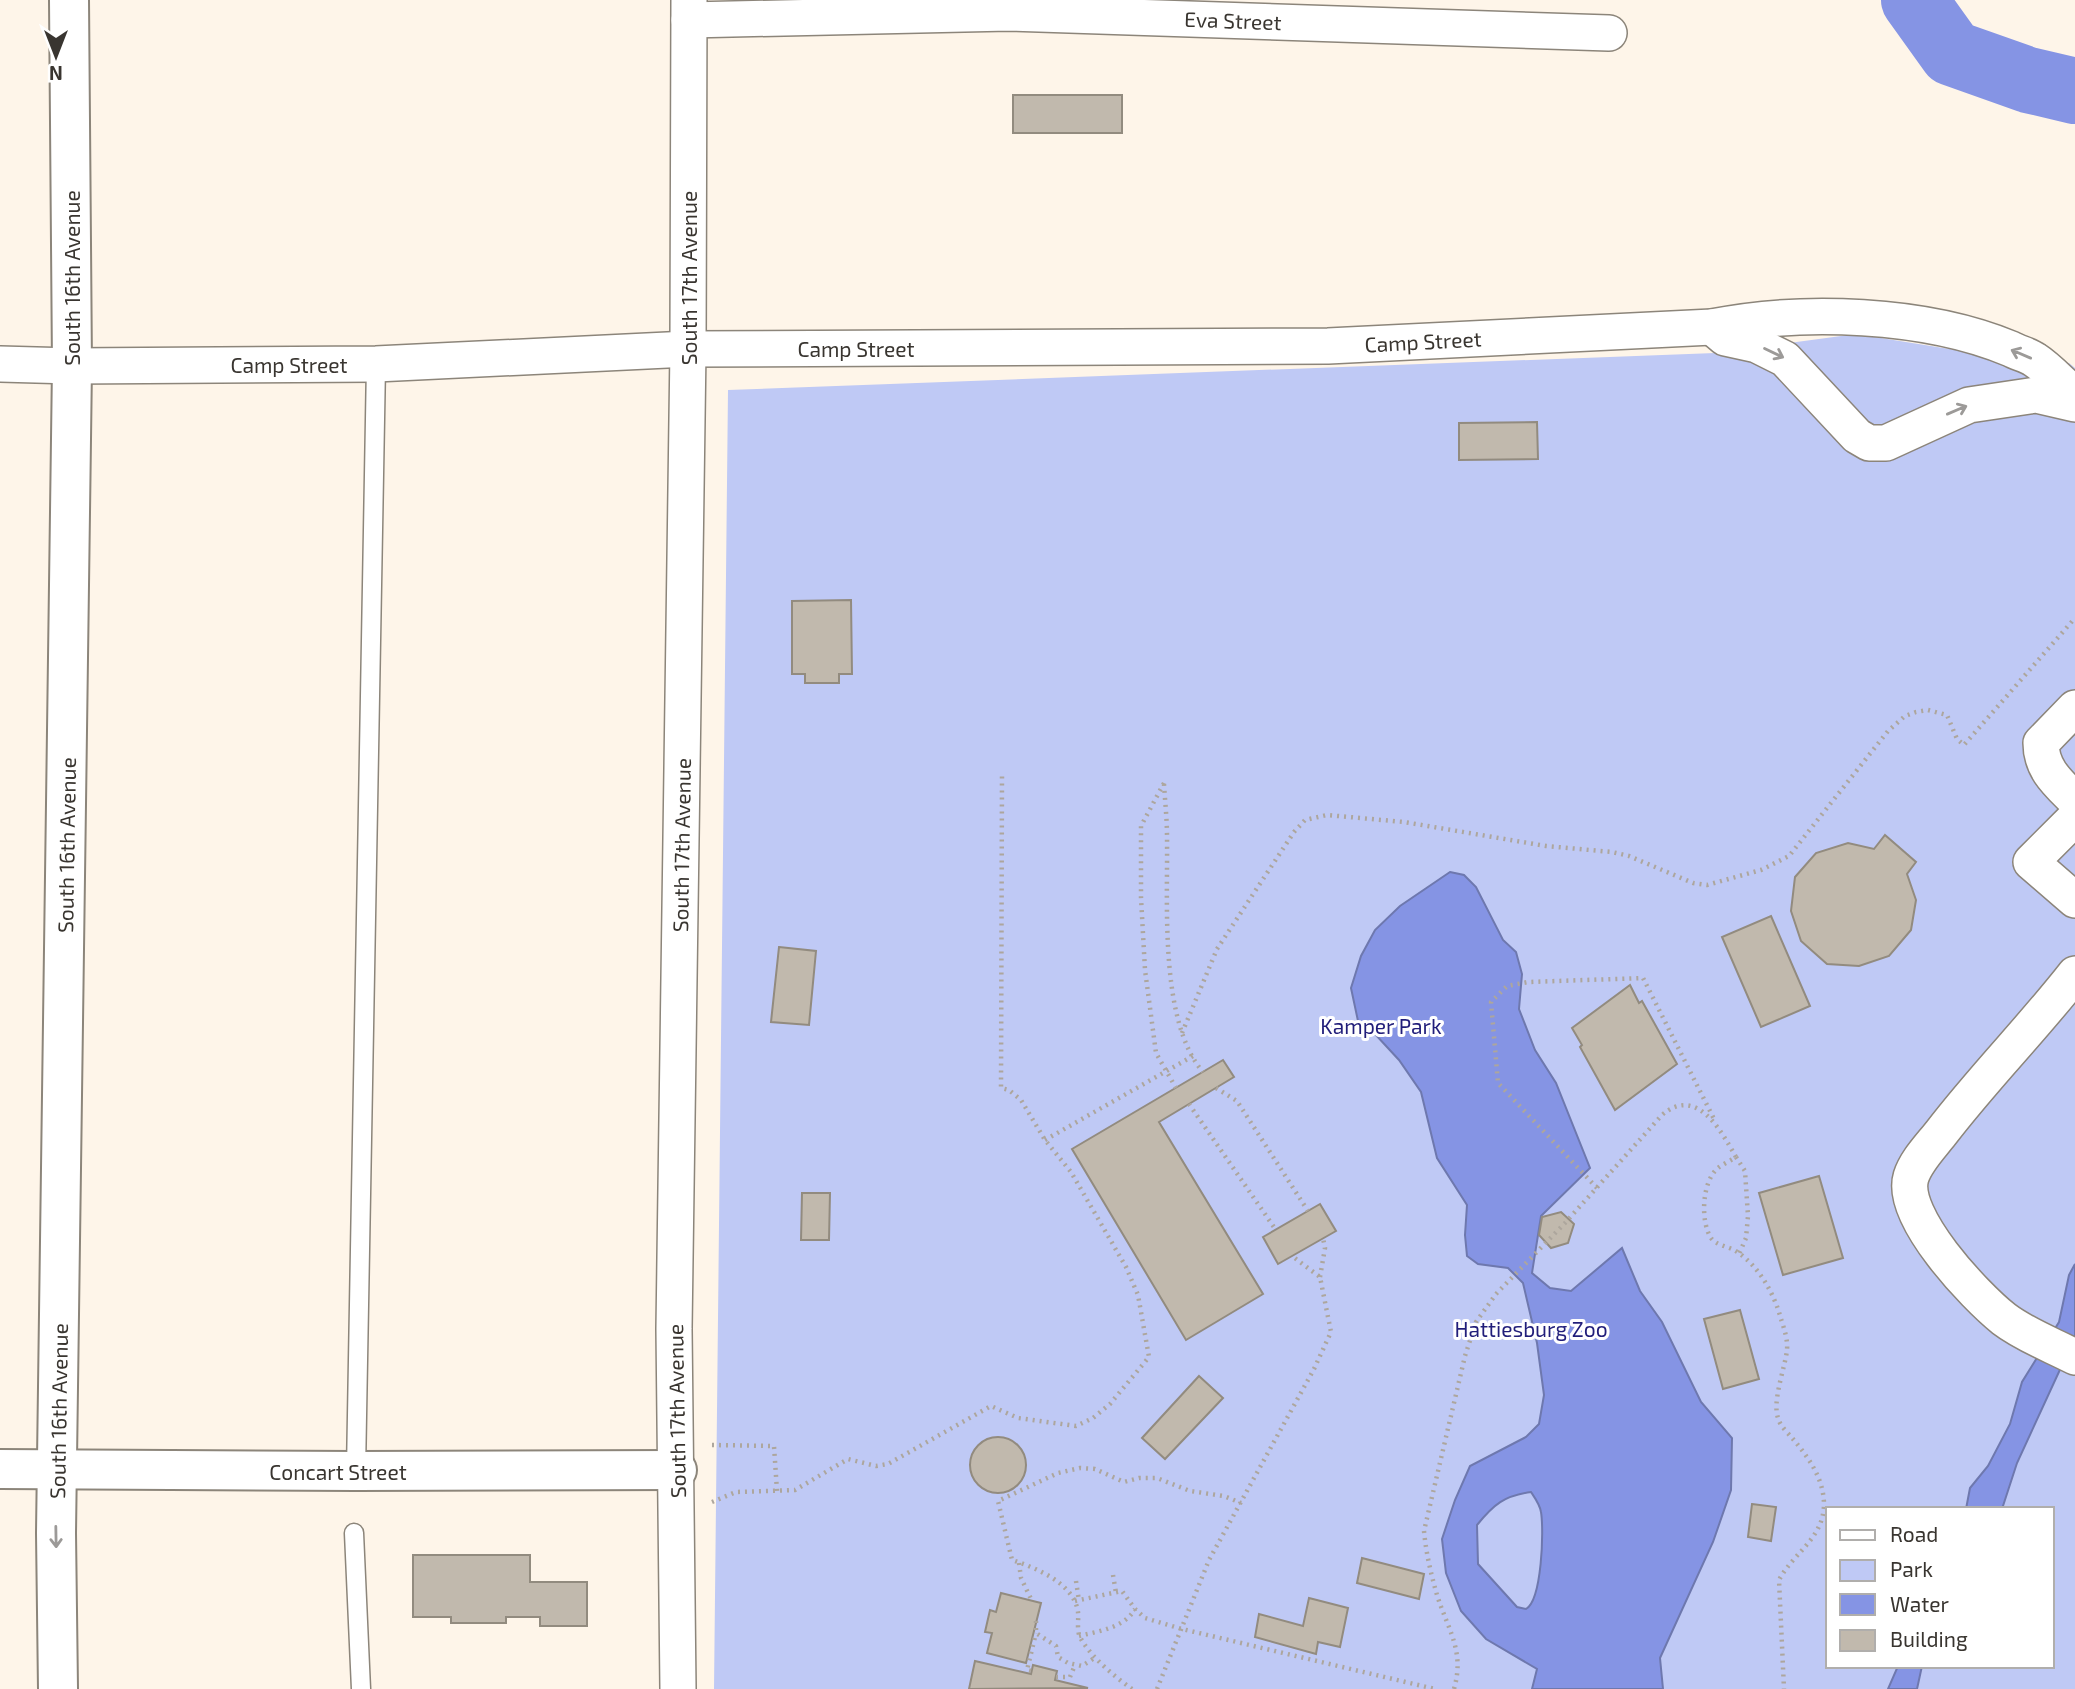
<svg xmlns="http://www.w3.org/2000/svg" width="2075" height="1689" font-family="'Exo 2',sans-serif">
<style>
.green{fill:#bfc9f5;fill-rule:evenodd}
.water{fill:#8594e4;stroke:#6e78ae;stroke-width:2;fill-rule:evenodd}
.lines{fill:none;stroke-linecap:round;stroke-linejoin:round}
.river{stroke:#8594e4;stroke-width:66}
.building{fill:#c1b9ad;stroke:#928b7f;stroke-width:2}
.lane-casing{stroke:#8c857a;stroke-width:21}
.street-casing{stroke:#8c857a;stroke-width:38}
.secondary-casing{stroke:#8c857a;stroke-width:42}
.path{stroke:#ada69d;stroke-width:4.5;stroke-dasharray:2 5;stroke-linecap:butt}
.lane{stroke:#fff;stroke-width:18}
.street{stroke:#fff;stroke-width:35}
.secondary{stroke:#fff;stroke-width:38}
.oneway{stroke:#9c9a98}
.labels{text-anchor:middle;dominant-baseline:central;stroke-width:6;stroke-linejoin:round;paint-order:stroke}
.street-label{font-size:21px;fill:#393530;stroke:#fff}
.park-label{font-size:21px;fill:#211e7a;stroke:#fff}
</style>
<rect width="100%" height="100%" fill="#fef5e9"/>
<!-- green -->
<path class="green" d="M1856,334L1962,351L2069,363L2075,368V1689H714L728,390L1715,353ZM1828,1509H2052V1666H1828Z"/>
<!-- water -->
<g class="water">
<path d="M1450,872L1464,875L1476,887L1503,940L1516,952L1522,974L1519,1009L1535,1050L1556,1083L1590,1168L1541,1216L1532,1273L1550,1288L1571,1291L1622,1248L1640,1291L1662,1322L1701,1402L1732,1438L1731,1490L1713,1542L1660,1658L1663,1689H1532L1537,1669L1486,1639L1461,1611L1446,1573L1442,1539L1455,1500L1470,1466L1526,1437L1539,1424L1544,1395L1537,1343L1523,1283L1508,1268L1478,1264L1467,1256L1465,1235L1467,1205L1437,1158L1421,1092L1399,1060L1375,1034L1358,1021L1351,988L1361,956L1375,930L1400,906ZM1531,1492C1535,1498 1540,1505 1541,1512C1544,1530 1542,1600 1526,1609L1517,1607L1478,1564L1477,1525C1494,1504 1504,1496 1531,1492Z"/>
<polygon points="2075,1264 2075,1337 2017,1463 2002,1509 1966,1509 1970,1488 1988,1466 2010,1424 2022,1382 2059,1322 2069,1275"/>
<polygon points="1898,1666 1922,1666 1917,1689 1888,1689"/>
</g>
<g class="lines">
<!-- river -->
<polyline class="river" points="1914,0 1952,53 2028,80 2075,91"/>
</g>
<!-- building -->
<g class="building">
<rect x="1013" y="95" width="109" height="38"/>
<polygon points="1537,422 1538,459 1459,460 1459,423"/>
<polygon points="851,600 852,674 839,674 839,683 805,683 805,674 792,674 792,601"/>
<polygon points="1885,835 1916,862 1907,874 1916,900 1911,930 1889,956 1859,966 1827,964 1801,941 1791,911 1795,877 1816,853 1848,843 1874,849"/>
<polygon points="1771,916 1810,1006 1761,1027 1722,937"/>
<polygon points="779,947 816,951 809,1025 771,1022"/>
<polygon points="1630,985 1639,1003 1642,1001 1677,1064 1615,1110 1580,1047 1582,1045 1572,1028"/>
<polygon points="1223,1060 1234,1077 1159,1122 1263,1294 1186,1340 1072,1149"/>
<polygon points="1819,1176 1843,1258 1783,1275 1759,1193"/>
<polygon points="802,1193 830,1193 829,1240 801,1240"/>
<polygon points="1320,1204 1336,1231 1278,1264 1263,1237"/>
<polygon points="1561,1212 1574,1224 1568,1243 1551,1248 1539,1235 1542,1217"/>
<polygon points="1740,1310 1759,1379 1723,1389 1704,1319"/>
<polygon points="1199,1376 1223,1398 1165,1459 1142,1438"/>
<circle cx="998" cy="1465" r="28"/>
<polygon points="1752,1504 1776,1507 1771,1541 1748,1537"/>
<polygon points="413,1555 530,1555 530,1582 587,1582 587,1626 540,1626 540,1617 506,1617 506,1623 451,1623 451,1617 413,1617"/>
<polygon points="1362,1558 1424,1574 1419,1599 1357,1583"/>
<polygon points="1001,1593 1041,1603 1026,1663 987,1653 992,1633 985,1632 990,1610 996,1612"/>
<polygon points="1309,1598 1348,1608 1340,1647 1318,1642 1316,1654 1255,1637 1259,1614 1303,1626"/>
<polygon points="975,1661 1031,1674 1033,1665 1057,1671 1055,1680 1088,1688 969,1689"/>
</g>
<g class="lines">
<!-- lane casing -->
<g class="lane-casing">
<g id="lane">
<polyline points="356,1471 376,364"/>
<polyline points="354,1533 361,1689"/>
</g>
</g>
<!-- street casing -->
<g class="street-casing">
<g id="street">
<polyline points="689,20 1009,13 1609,33"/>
<polyline points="1712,327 1725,338 1757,345 1785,359 1857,436 1869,443 1886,443 1969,405 2036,395 2075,404"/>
<path d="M0,364L72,366L376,364L688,349L1328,346L1712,327C1802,309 1925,313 2011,349C2018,353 2028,355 2035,360C2049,369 2062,384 2075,395"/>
<path d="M2075,708L2041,743C2041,769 2058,783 2075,800"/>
<polyline points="2075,818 2031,862 2075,900"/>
<path d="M2075,974C2032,1029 1983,1078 1941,1133C1930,1147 1916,1161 1911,1177C1899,1216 1975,1296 2004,1319C2025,1335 2052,1345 2075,1357"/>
<polyline points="678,1689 674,1329 688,349 689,0"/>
</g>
</g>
<!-- secondary casing -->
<g class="secondary-casing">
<g id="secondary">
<polyline points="0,1469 356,1471 677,1470"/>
<polyline points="58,1689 56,1533 72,366 69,0"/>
</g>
</g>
<!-- path -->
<g class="path">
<polyline points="1164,783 1141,826 1141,898 1145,970 1156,1053 1176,1088"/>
<path d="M1164,784C1165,801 1167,819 1167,837C1168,902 1159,1021 1203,1072"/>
<polyline points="1182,1033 1217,949 1294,832 1305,820 1327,815 1404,822 1546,846 1612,852 1629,856 1693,883 1707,885 1761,870 1789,856 1888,731 1905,716 1916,712 1928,710 1947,715 1957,739 1964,745 2075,618"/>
<polyline points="1216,1088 1237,1101 1308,1211"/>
<polyline points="1189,1104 1276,1230"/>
<polyline points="1045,1140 1193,1056"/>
<polyline points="1736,1157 1745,1171 1748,1216 1746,1238 1739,1254"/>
<polyline points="1597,1188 1498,1083 1491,1002 1507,986 1528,982 1643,978 1715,1121"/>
<polyline points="1320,1277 1325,1248 1323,1238"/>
<polyline points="712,1445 774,1446 777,1491"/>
<polyline points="712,1502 736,1492 795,1490 848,1459 876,1466 888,1464 991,1406 1018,1418 1076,1426 1093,1418 1110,1404 1149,1357 1138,1295 1126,1267 1071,1172 1045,1140 1021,1100 1009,1090 1001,1088 1002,773"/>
<polyline points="1019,1563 1021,1578 1032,1601"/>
<polyline points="1113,1575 1116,1593"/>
<polyline points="1076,1581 1079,1601"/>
<polyline points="1075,1601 1122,1591 1135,1609 1145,1618 1182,1629 1435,1689"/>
<polyline points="1036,1621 1036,1633 1056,1646 1058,1657 1068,1663 1082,1666 1096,1657"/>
<path d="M1079,1636C1099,1631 1124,1628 1135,1609"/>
<polyline points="1031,1671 1027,1670 1036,1633"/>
<polyline points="1056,1677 1070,1677 1075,1665"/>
<path d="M1132,1689C1114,1676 1092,1658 1081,1639C1076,1631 1079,1620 1078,1612C1074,1583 1036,1568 1012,1560L998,1501L1058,1473L1080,1468L1095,1469L1124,1482L1139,1478H1157L1190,1491L1224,1496L1241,1503"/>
<polyline points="1157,1689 1209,1560 1314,1369 1331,1332 1320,1277 1292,1256"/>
<path d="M1454,1689C1465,1651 1448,1630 1437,1595C1431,1574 1426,1553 1424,1531L1465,1356L1476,1322L1496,1294L1565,1223L1662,1115C1697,1085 1721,1131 1736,1157C1730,1161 1723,1164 1718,1168C1702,1181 1700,1221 1711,1238C1716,1245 1726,1246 1734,1250C1758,1264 1774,1293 1781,1319C1784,1328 1788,1340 1787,1350C1785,1368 1772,1401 1778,1418C1780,1426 1788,1433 1793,1439C1809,1458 1824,1479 1824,1505C1823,1539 1794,1552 1779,1580L1784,1689"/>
</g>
<!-- lane -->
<use href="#lane" class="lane"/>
<!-- street -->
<use href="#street" class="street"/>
<!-- secondary -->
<use href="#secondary" class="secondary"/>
</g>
<!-- one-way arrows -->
<defs><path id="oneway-shaft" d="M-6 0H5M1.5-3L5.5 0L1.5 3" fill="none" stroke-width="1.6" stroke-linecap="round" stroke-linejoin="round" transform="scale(1.75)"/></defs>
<g class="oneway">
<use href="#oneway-shaft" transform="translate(1774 353) rotate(26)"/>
<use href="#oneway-shaft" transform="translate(2021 354) rotate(-157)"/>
<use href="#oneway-shaft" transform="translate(1957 410) rotate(-23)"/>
<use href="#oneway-shaft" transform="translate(56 1537) rotate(89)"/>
</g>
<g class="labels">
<!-- street labels -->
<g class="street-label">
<text transform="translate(1233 20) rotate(2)">Eva Street</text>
<text transform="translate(71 278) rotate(-90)">South 16th Avenue</text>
<text transform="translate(688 278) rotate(-90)">South 17th Avenue</text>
<text transform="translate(1423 341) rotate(-3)">Camp Street</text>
<text x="856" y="348">Camp Street</text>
<text x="289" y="364">Camp Street</text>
<text transform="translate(66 845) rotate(-89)">South 16th Avenue</text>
<text transform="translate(681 845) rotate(-89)">South 17th Avenue</text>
<text transform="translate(58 1411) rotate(-89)">South 16th Avenue</text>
<text transform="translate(676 1411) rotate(-91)">South 17th Avenue</text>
<text x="338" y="1471">Concart Street</text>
</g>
<!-- park labels -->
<g class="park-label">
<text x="1381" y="1025">Kamper Park</text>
<text x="1531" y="1328">Hattiesburg Zoo</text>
</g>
</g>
<!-- legend -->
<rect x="1826" y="1507" width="228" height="161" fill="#ffffff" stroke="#b0aeac" stroke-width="2"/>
<rect x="1840" y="1530" width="35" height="10" fill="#ffffff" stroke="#b0aeac" stroke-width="2"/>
<text x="1890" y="1542" font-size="21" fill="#393530">Road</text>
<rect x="1840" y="1560" width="35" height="21" fill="#bfc9f5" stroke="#b0aeac" stroke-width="2"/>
<text x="1890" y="1577" font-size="21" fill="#393530">Park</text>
<rect x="1840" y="1594" width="35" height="21" fill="#8594e4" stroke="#b0aeac" stroke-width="2"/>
<text x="1890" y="1612" font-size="21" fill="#393530">Water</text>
<rect x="1840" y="1630" width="35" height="21" fill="#c1b9ad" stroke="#b0aeac" stroke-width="2"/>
<text x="1890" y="1647" font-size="21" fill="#393530">Building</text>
<!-- north arrow -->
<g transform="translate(56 56) rotate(180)" stroke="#ffffff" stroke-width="5" paint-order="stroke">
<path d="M0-5L12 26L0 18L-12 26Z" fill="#393530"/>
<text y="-10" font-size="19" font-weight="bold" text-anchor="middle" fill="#393530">N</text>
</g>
</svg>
